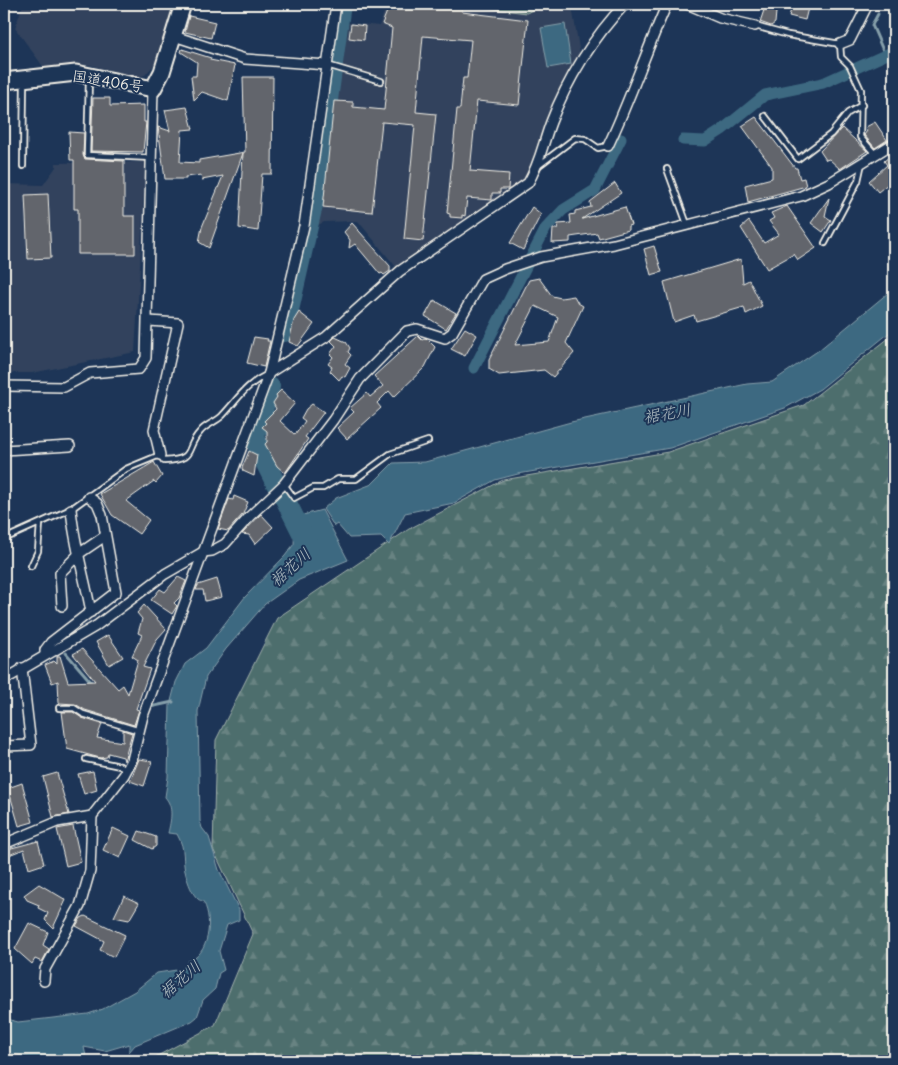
<svg xmlns="http://www.w3.org/2000/svg" width="898" height="1065" font-family="Delius,'Klee One',sans-serif">
<style>
.built{fill:#32435d}
.forest{fill:url(#forest-firs);stroke:#a1b0aa}
.green{fill:#4e6e6d;stroke:#a1b0aa}
.water{fill:#3d6981;stroke:#869faa}
.lines{fill:none;stroke-linecap:round;stroke-linejoin:round}
.stream{stroke:#869faa;stroke-width:3}
.canal{stroke:#3d6981;stroke-width:11}
.river{stroke:#3d6981;stroke-width:20}
.building{fill:#62656c;stroke:#f4f1e8;fill-rule:evenodd}
.service-casing{stroke:#f4f1e8;stroke-width:8}
.minor-casing{stroke:#f4f1e8;stroke-width:12}
.trunk-casing{stroke:#f4f1e8;stroke-width:19}
.service{stroke:#1d3557;stroke-width:4.5}
.minor{stroke:#1d3557;stroke-width:9}
.trunk{stroke:#1d3557;stroke-width:15}
.labels{text-anchor:middle;dominant-baseline:central;stroke-width:4;stroke-linejoin:round;paint-order:stroke}
.street-label{font-size:15px;fill:#f4f1e8;stroke:#1d3557}
.water-label{font-size:16px;font-style:italic;fill:#b4c1c4;stroke:#1d3557}
</style>
<defs>
<pattern id="forest-firs" width="22" height="20" patternUnits="userSpaceOnUse" patternTransform="scale(1.25)"><rect width="22" height="20" fill="#4e6e6d"/><path d="M5 1l3.5 6h-7zM16 11l3.5 6h-7z" fill="#688382"/></pattern>
</defs>
<rect width="100%" height="100%" fill="#1d3557"/>
<filter id="ink" filterUnits="userSpaceOnUse"><feTurbulence type="fractalNoise" baseFrequency=".02" numOctaves="2"/><feDisplacementMap in="SourceGraphic" scale="10" xChannelSelector="R" yChannelSelector="G"/><feConvolveMatrix kernelMatrix="1 2 1 2 8 2 1 2 1" color-interpolation-filters="sRGB"/></filter>
<g filter="url(#ink)">
<!-- built -->
<g class="built">
<polygon points="23,4 174,4 156,63 145,75 136,78 90,65 45,69 15,28"/>
<polygon points="387,4 574,4 572,7 580,54 567,74 546,122 535,166 513,191 397,268 358,221 324,222 312,228 341,22 379,26"/>
<polygon points="146,162 135,352 32,373 4,373 4,184 43,185 56,167 56,163"/>
</g>
<!-- forest -->
<polygon class="forest" points="894,334 894,1061 148,1061 215,1025 253,934 213,849 216,740 277,618 409,529 503,480 668,452 804,405"/>
<!-- green -->
<polygon class="green" points="477,4 542,4 527,13 479,7"/>
<!-- water -->
<g class="water">
<polygon points="565,24 571,64 548,68 541,28"/>
<polygon points="894,288 894,329 820,389 785,408 670,448 518,474 495,480 454,503 405,513 389,545 381,537 349,538 337,524 334,526 323,509 336,498 372,484 393,463 425,462 571,422 747,384 772,382 819,350"/>
<path d="M322,510L348,560L299,580L265,604L226,649L206,677L198,711L200,821L202,828L209,837L219,870L239,910V920L227,925L219,951L224,970L219,973L215,989L203,1000L197,1017L192,1021L135,1045L129,1052V1044L105,1051L84,1047L87,1061L32,1058L4,1052V1018L18,1022L88,1014L103,1009L135,991L157,973L183,969L188,961C209,956 213,920 204,903C202,899 202,902 198,899C192,894 188,882 186,875C181,858 187,852 177,834L168,833C171,820 174,807 165,797L168,777L170,705L176,682L185,664L206,648L245,597L285,556L294,544L295,525L303,515Z"/>
</g>
<g class="lines">
<!-- stream -->
<g class="stream">
<polyline points="878,14 872,25 885,55"/>
<polyline points="66,653 92,683"/>
<polyline points="150,707 173,702"/>
</g>
<!-- canal -->
<g class="canal">
<polyline points="683,140 705,141 722,130 765,95 823,83 894,51"/>
<polyline points="474,368 546,228 563,210 595,190 621,139"/>
</g>
<!-- river -->
<g class="river">
<polyline points="284,332 315,196 341,4"/>
<polyline points="270,387 255,436 259,450 276,484"/>
<polyline points="282,493 309,547"/>
</g>
</g>
<!-- building -->
<g class="building">
<polygon points="390,4 463,4 462,12 528,20 519,105 477,101 470,171 509,174 508,189 500,189 500,193 492,193 492,200 467,198 465,216 462,215 462,218 450,217 450,214 447,213 457,109 460,109 463,78 467,78 471,40 423,36 416,112 436,114 423,241 404,239 415,125 382,122 372,212 323,207 334,101 353,102 353,107 384,110 392,28 382,24"/>
<polygon points="785,4 809,4 805,20 789,16 792,7"/>
<polygon points="765,7 776,12 775,23 771,26 760,22"/>
<polygon points="189,16 215,22 211,38 185,32"/>
<polygon points="351,24 365,26 364,40 349,38"/>
<polygon points="182,49 211,58 210,60 235,65 228,101 202,92 194,100 191,76 196,76 197,62 181,52"/>
<polygon points="243,77 273,77 272,174 262,174 258,231 239,228 243,153 209,248 199,242 202,227 223,176 202,180 201,175 186,177 186,179 165,179 158,127 170,131 165,110 187,107 193,129 182,130 180,162 199,163 199,160 245,152"/>
<polygon points="93,98 110,98 110,106 144,105 144,122 146,122 143,152 91,151"/>
<polygon points="756,117 795,168 797,168 800,179 804,178 806,186 748,202 745,185 772,178 772,167 742,126"/>
<polygon points="875,122 887,140 875,148 864,135 867,131 866,127"/>
<polygon points="842,128 867,151 840,169 829,159 826,160 820,151"/>
<polygon points="69,132 84,133 83,155 85,159 124,161 124,216 135,216 135,254 78,254 78,209 74,209 74,160 70,160"/>
<polygon points="894,153 894,179 878,192 869,181 887,165 884,161"/>
<polygon points="615,183 621,193 582,219 625,207 631,225 628,226 628,230 599,238 597,233 570,237 570,242 552,243 553,229 557,229 558,224 571,223 570,215 575,214 575,211 591,207 590,202"/>
<polygon points="48,194 51,258 28,259 25,195"/>
<polygon points="829,198 825,216 831,220 823,232 811,223"/>
<polygon points="787,206 816,248 798,260 794,254 767,269 741,228 749,221 764,243 779,234 769,221 774,218 771,213"/>
<polygon points="532,207 541,214 523,250 510,243"/>
<polygon points="352,223 390,266 390,271 384,275 382,273 380,274 355,244 349,248 350,240 344,232"/>
<polygon points="654,246 662,272 651,275 644,249"/>
<polygon points="741,259 743,283 749,280 762,306 746,314 744,307 696,321 694,315 674,322 664,282"/>
<path d="M539,278L552,296L561,298L574,296L578,303L583,306L566,343L574,353L553,377L544,370L499,375L489,369V360L529,280ZM535,306L558,317L549,342L515,345Z"/>
<polygon points="434,300 456,313 446,329 425,316"/>
<polygon points="299,312 314,324 298,346 289,342 294,320"/>
<polygon points="465,328 477,335 465,356 451,349"/>
<polygon points="418,336 422,340 426,338 435,347 425,367 394,397 389,391 377,403 381,408 347,439 337,428 354,412 350,408 367,393 370,397 383,386 374,376"/>
<polygon points="254,337 268,339 267,341 270,341 264,367 247,363"/>
<polygon points="335,337 346,342 350,348 348,352 351,355 345,364 350,368 345,377 342,376 339,380 330,371 332,367 328,364 333,357 330,354 336,346 331,341"/>
<polygon points="281,390 295,403 280,421 295,435 305,421 301,418 306,409 312,404 324,412 305,437 308,439 285,473 277,466 265,444 267,442 267,431 262,427 266,423 264,421 276,409 273,403 277,397 276,395"/>
<polygon points="249,451 257,455 254,476 243,471 242,468"/>
<polygon points="154,462 162,476 156,483 154,481 126,501 149,520 139,534 112,515 100,494"/>
<polygon points="234,496 248,502 243,514 228,531 218,529 229,499 233,500"/>
<polygon points="261,514 273,527 255,544 249,535 242,534"/>
<polygon points="178,577 186,581 179,598 174,603 177,606 172,614 151,600 160,589 165,592"/>
<polygon points="217,579 222,597 205,601 203,590 196,590 198,585"/>
<polygon points="144,605 166,629 157,639 143,667 150,669 136,709 139,710 134,725 85,710 75,704 59,703 58,681 52,683 45,665 54,661 57,664 57,656 60,656 68,682 95,681 73,654 82,649 118,689 123,685 128,694 138,660 132,656 142,635 138,633 142,619 137,613"/>
<polygon points="108,635 123,657 109,665 96,642"/>
<polygon points="62,712 73,712 82,718 102,724 97,738 123,742 123,730 132,733 124,761 123,757 108,753 107,757 100,758 67,749"/>
<polygon points="139,759 152,761 144,786 130,781"/>
<polygon points="93,771 97,790 84,794 78,774"/>
<polygon points="57,773 69,814 53,817 43,777"/>
<polygon points="22,783 33,822 19,826 8,788"/>
<polygon points="73,826 81,862 66,866 57,829"/>
<polygon points="113,828 130,836 120,858 103,850"/>
<polygon points="139,831 156,837 156,846 152,849 135,840"/>
<polygon points="38,841 44,864 29,869 24,849 4,857 4,850"/>
<polygon points="39,884 66,900 53,928 45,920 48,913 38,908 39,905 27,900 24,895"/>
<polygon points="124,896 139,903 129,920 114,917"/>
<polygon points="85,916 125,935 114,957 100,950 104,941 76,926 81,918"/>
<polygon points="29,923 48,932 43,945 49,949 42,962 35,959 32,964 15,949"/>
</g>
<g class="lines">
<!-- service casing -->
<g class="service-casing">
<g id="service">
<polyline points="755,26 788,35 840,44 841,57 850,66 861,90 860,137 875,154"/>
<polyline points="327,65 381,81"/>
<polyline points="89,79 87,155 152,158"/>
<polyline points="765,116 798,159 831,134 848,113 862,105"/>
<polyline points="23,166 24,81"/>
<polyline points="538,166 575,138 585,139 598,148 608,146"/>
<polyline points="667,169 687,224"/>
<polyline points="825,243 858,181 862,163"/>
<polyline points="284,484 294,498 313,488 323,488 338,479 356,479 390,454 428,441"/>
<path d="M4,539L71,509L126,469L160,455L164,461C197,460 184,449 200,432C205,425 216,422 222,416C239,398 245,385 268,374"/>
<polyline points="31,566 38,551 40,524"/>
<polyline points="4,588 6,601"/>
<polyline points="59,708 74,708 83,714 140,731"/>
<polyline points="86,759 120,766 126,771"/>
</g>
</g>
<!-- minor casing -->
<g class="minor-casing">
<g id="minor">
<polyline points="687,4 720,18 755,26"/>
<polyline points="174,36 245,59 327,65"/>
<polyline points="840,44 850,40 868,4"/>
<path d="M608,146C630,100 646,51 667,4"/>
<polyline points="149,321 178,323 154,430 160,455"/>
<path d="M269,373L326,337L400,271L528,183C540,163 543,143 551,122C567,80 594,36 625,4"/>
<polyline points="4,386 64,387 90,373 139,369 146,358 153,89"/>
<polyline points="4,450 70,446"/>
<path d="M71,509C74,544 85,578 91,612"/>
<polyline points="62,606 60,573 80,553 105,536"/>
<polyline points="45,655 45,650 51,642 116,592 102,515 97,503 89,497"/>
<polyline points="4,680 96,626 165,574 203,552 212,551 225,544 250,516 284,484 333,420 360,379 407,331 417,329 445,338 452,333 483,279 505,269 541,257 614,244 801,196 829,183 894,143"/>
<polyline points="4,746 31,745 22,668"/>
<polyline points="4,844 57,822 92,816"/>
<polyline points="44,981 45,969 80,906 90,871 92,816 124,775 132,760 143,716 269,373 304,226 336,4"/>
</g>
</g>
<!-- trunk casing -->
<g class="trunk-casing">
<polyline id="trunk" points="4,81 76,73 153,89 162,72 183,4"/>
</g>
<!-- service -->
<use href="#service" class="service"/>
<!-- minor -->
<use href="#minor" class="minor"/>
<!-- trunk -->
<use href="#trunk" class="trunk"/>
</g>
</g>
<g class="labels">
<!-- street labels -->
<g class="street-label">
<text transform="translate(108 81) rotate(9)">国道406号</text>
</g>
<!-- water labels -->
<g class="water-label">
<text transform="translate(667 413) rotate(-10)">裾花川</text>
<text transform="translate(290 567) rotate(-42)">裾花川</text>
<text transform="translate(180 979) rotate(-41)">裾花川</text>
</g>
</g>
<!-- margin -->
<rect width="898" height="1065" fill="none" stroke="#1d3557" stroke-width="20"/>
<rect x="10" y="10" width="878" height="1045" fill="none" stroke="#f4f1e8" stroke-width="2" filter="url(#ink)"/>
</svg>
